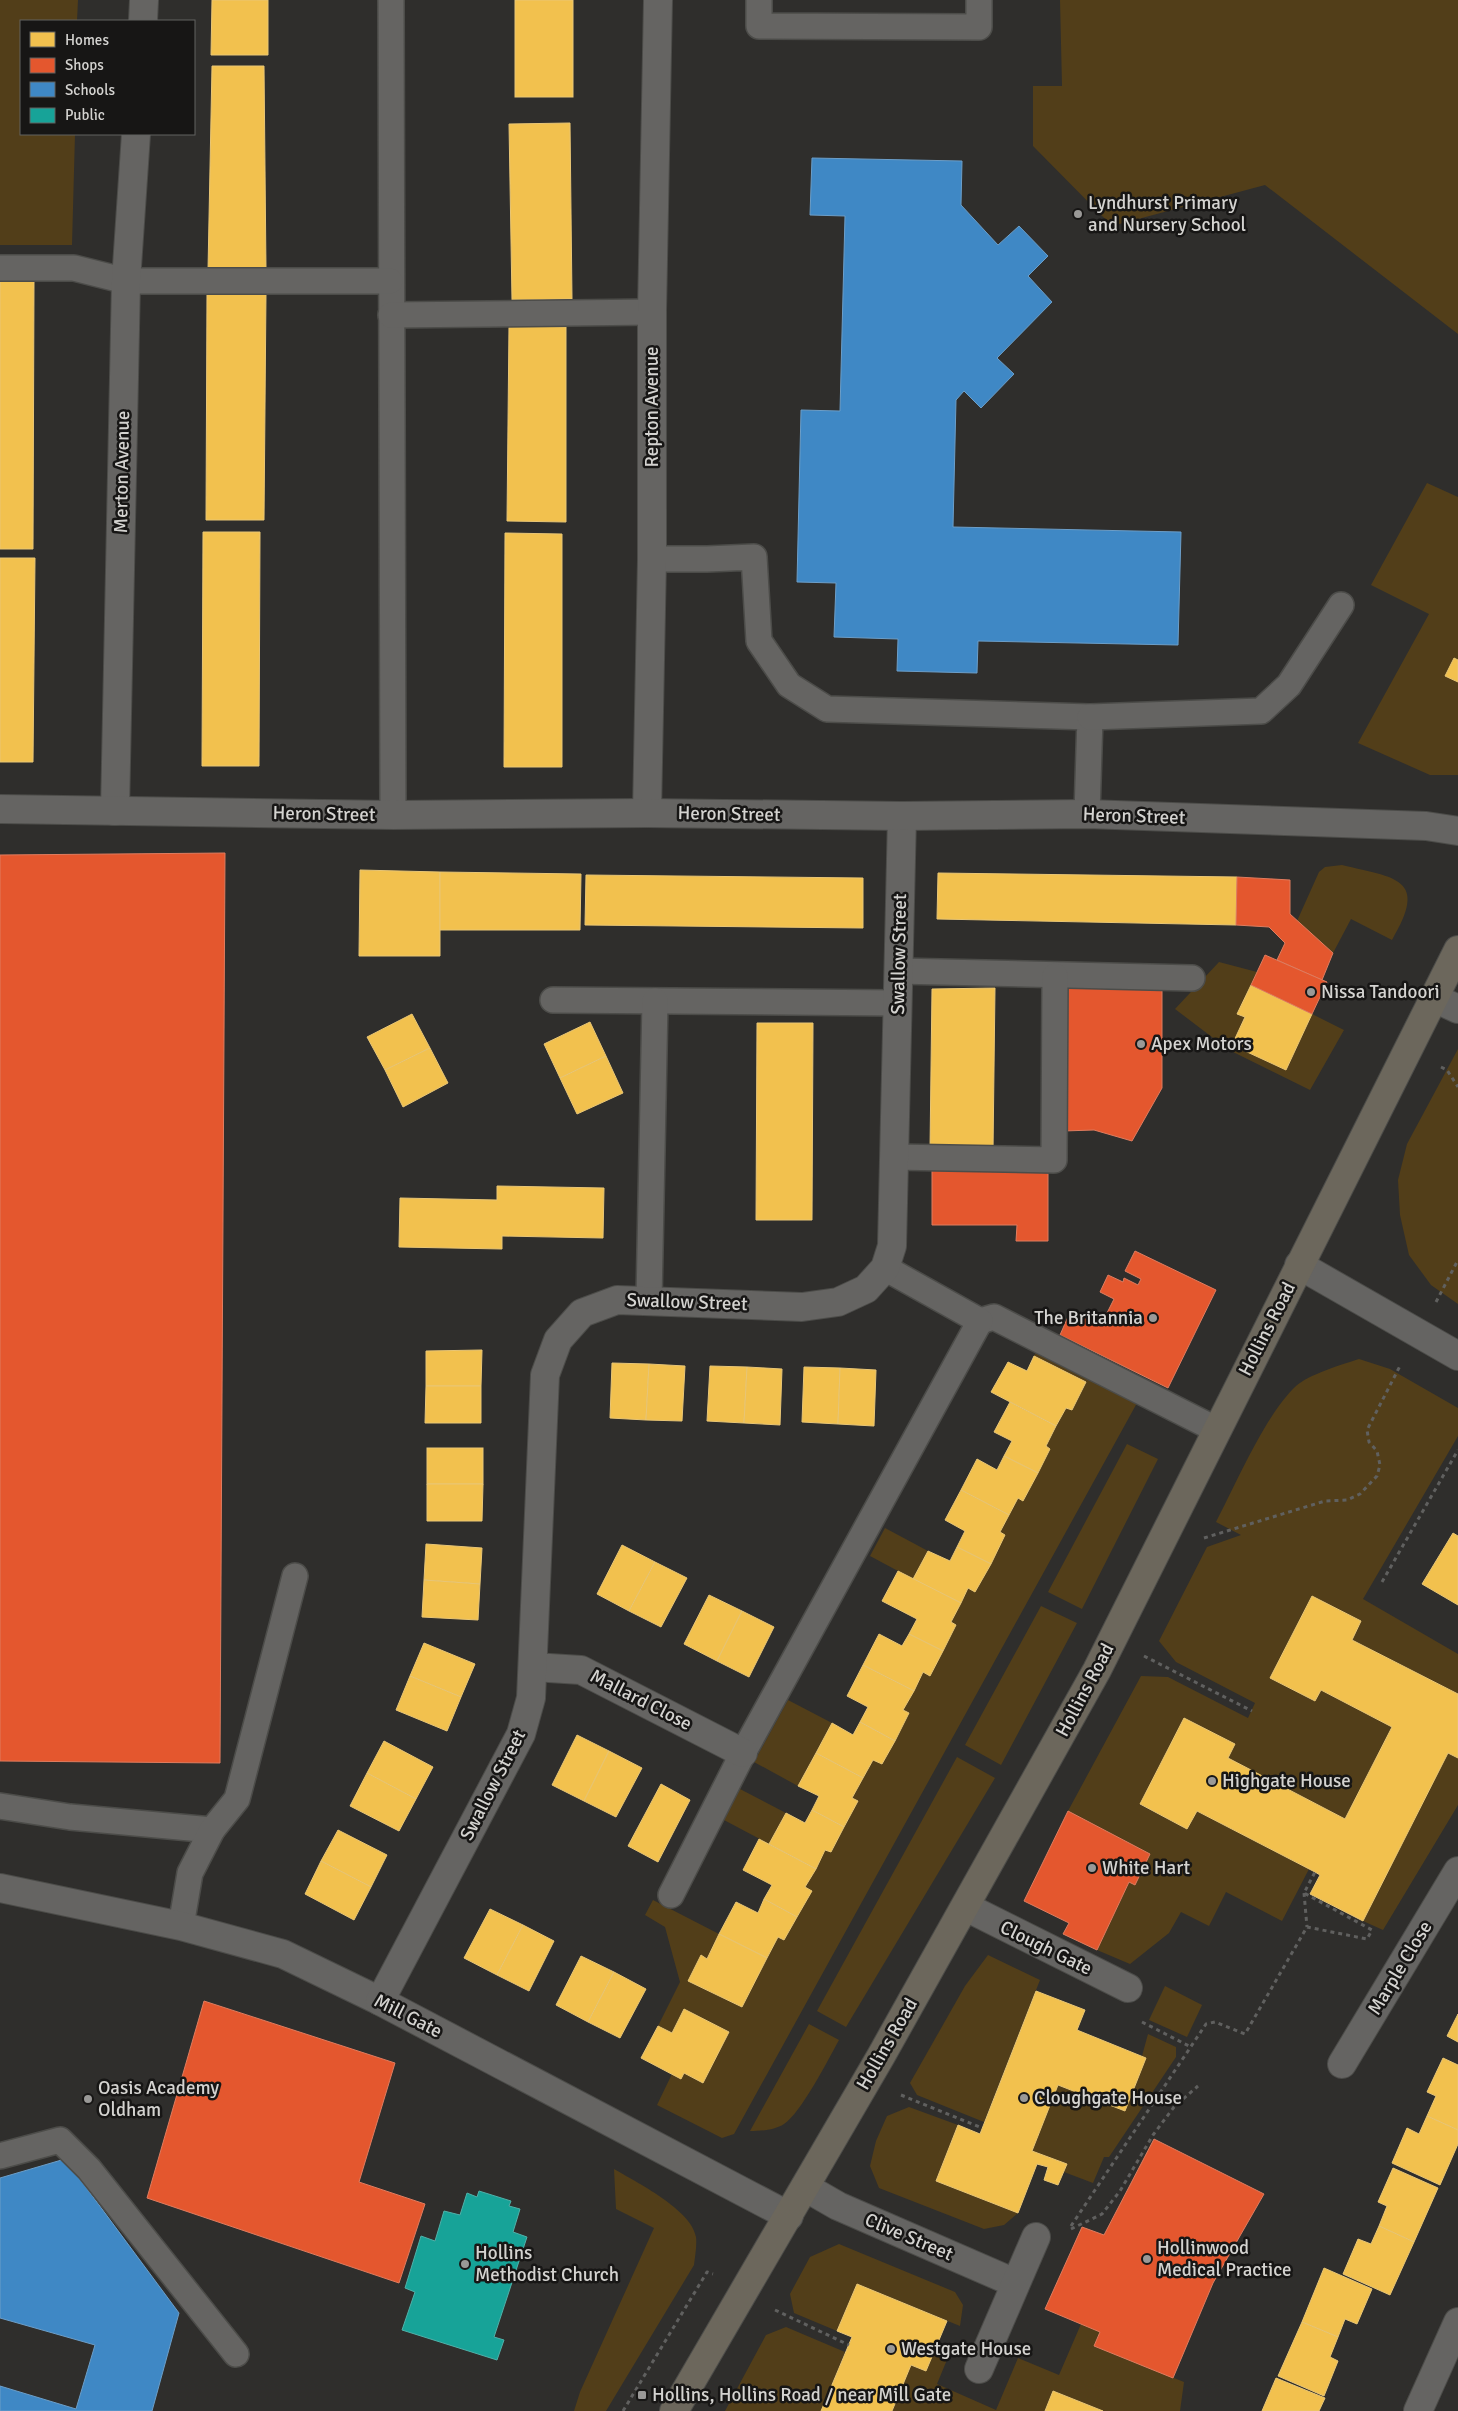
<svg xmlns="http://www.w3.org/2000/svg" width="1458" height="2411" font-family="Signika,sans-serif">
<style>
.green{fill:#523e19}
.homes{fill:#f2c14e;stroke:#e9c675}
.shops{fill:#e4572e;stroke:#df7c5f}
.schools{fill:#3f88c5;stroke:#6c9ec8}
.public{fill:#17a398;stroke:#50b1a9}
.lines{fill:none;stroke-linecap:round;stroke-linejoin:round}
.service-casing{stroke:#4c4c49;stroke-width:28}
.minor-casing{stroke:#4c4c49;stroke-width:30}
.tertiary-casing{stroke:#4c4c49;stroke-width:30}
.primary-casing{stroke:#4c4c49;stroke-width:30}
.path{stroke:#60605f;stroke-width:3;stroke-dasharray:4 4;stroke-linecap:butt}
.service{stroke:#656462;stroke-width:25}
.minor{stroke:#656462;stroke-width:28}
.tertiary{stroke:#656462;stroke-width:28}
.primary{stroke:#6c675c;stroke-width:28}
.poi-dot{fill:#9a9997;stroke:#171615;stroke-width:2}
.labels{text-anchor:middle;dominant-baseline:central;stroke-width:5;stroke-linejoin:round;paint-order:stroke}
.poi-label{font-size:19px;fill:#d4d3d0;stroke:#171615;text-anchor:start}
.street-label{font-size:19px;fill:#d4d3d0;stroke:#171615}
</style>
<rect width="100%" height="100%" fill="#2f2e2c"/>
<!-- green -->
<g class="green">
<polygon points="0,0 78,0 77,21 21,21 21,134 75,134 72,245 0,245"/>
<polygon points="1060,0 1458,0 1458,334 1265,185 1112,226 1033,146 1033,86 1062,86"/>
<polygon points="1427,483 1458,497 1458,660 1454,658 1445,676 1458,682 1458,775 1430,775 1358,743 1429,614 1371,585"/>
<path d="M1342,865C1396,878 1429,878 1392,940L1351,919L1333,953L1297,921L1319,872L1325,867Z"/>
<polygon points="1219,962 1257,972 1238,1013 1245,1017 1232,1045 1312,1014 1344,1030 1310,1090 1229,1050 1175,1009"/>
<polygon points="1458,1049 1458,1304 1431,1285 1409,1255 1400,1215 1398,1180 1407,1144"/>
<polygon points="1037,1351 1137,1403 734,2134 722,2138 657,2105 672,2074 684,2073 703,2083 729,2032 684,2009 672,2033 658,2026 680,1982 665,1927 645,1915 653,1900 719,1934 707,1959 701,1955 688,1981 742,2007 778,1937 784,1940 812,1891 805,1887 825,1850 831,1852 858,1801 852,1798 873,1760 895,1741 909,1713 903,1710 923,1672 930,1675 956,1625 951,1622 968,1588 975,1591 1000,1532 1018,1498 1024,1500 1050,1449 1046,1446 1066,1408 1072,1410 1085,1383 1034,1356"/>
<path d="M1359,1359L1390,1369L1458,1408V1436L1363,1599L1458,1654V1694L1352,1640L1361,1621L1312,1596L1270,1678L1314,1701L1321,1690L1392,1727L1345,1819L1228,1758L1184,1718L1140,1805L1187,1829L1197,1811L1309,1869L1282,1921L1226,1892L1209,1926L1181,1912L1169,1933L1130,1964L1097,1950L1129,1882L1135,1885L1150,1854L1068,1811L1141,1676L1168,1677L1248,1718L1255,1703L1176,1662L1159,1641L1207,1547L1241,1535L1216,1522C1236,1484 1265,1415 1296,1386C1308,1375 1343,1364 1359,1359Z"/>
<polygon points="1127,1444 1158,1459 1082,1609 1048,1592"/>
<polygon points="885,1528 928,1551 913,1579 870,1556"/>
<polygon points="1041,1606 1077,1623 1001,1765 965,1745"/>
<polygon points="788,1700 832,1723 798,1786 754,1762"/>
<polygon points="1448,1753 1458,1758 1458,1805 1383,1930 1363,1921"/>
<polygon points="957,1757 995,1778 846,2027 817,2011"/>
<polygon points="740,1789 786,1813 769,1844 724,1820"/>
<polygon points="988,1955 1040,1980 984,2122 917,2095 910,2083 965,1986"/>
<polygon points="1165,1986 1202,2005 1187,2037 1149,2020"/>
<path d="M809,2024L839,2040C828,2060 801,2113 784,2124C775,2130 761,2131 750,2131Z"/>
<polygon points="1148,2034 1176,2047 1176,2057 1109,2157 1104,2157 1093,2183 1064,2172 1067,2165 1032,2151 1058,2085 1125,2111 1146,2058 1142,2056"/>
<polygon points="909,2107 958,2125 936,2181 1018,2213 1004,2225 984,2229 879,2188 870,2166 876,2141 887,2116"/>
<path d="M614,2169C636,2182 692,2210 696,2237C697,2246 695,2256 694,2265L606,2411H574L580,2392L654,2228L616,2209Z"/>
<polygon points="839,2244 955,2292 963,2305 960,2326 857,2284 837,2331 794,2313 790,2294 810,2257"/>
<polygon points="1081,2324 1100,2332 1094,2346 1184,2382 1180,2411 1103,2411 1053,2391 1045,2411 892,2411 911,2365 926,2371 937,2345 951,2350 937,2384 996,2410 1018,2358 1059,2375"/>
<polygon points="786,2327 845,2352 821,2411 725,2411 766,2335"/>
</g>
<!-- homes -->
<g class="homes">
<polygon points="212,0 268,0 268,55 211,55"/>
<rect x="515" y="0" width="58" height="97"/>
<polygon points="212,66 264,66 266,270 208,270"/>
<polygon points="570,123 572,299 512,300 509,124"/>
<polygon points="0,280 34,280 33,549 0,549"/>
<polygon points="207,292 266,292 264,520 206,520"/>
<polygon points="509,325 566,327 566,522 507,521"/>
<polygon points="203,532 260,532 259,766 202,766"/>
<polygon points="505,533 562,534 562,767 504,767"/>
<polygon points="0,558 35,558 33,762 0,762"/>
<polygon points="1454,658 1458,660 1458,682 1445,676"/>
<polygon points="360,870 440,872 440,956 359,956"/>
<polygon points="440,872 581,874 580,930 440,930"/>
<polygon points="938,873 1237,877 1236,925 937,919"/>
<polygon points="586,875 863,878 863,928 585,925"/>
<polygon points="1251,985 1312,1014 1286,1070 1232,1045 1245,1017 1237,1014"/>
<polygon points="995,988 993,1151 930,1149 932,989"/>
<polygon points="412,1014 430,1048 385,1070 367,1037"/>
<polygon points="590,1022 606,1056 560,1078 544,1044"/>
<polygon points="757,1023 813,1023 812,1220 756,1220"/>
<polygon points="430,1048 448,1083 403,1107 385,1070"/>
<polygon points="606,1056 623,1093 577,1114 560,1078"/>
<polygon points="497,1186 604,1188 603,1238 502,1236 502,1249 399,1247 400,1198 497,1200"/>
<polygon points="482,1350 481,1386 426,1386 426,1351"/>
<polygon points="1034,1356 1086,1382 1072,1410 1066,1408 1056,1426 991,1392 1008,1362 1027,1371"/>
<polygon points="612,1363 649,1364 646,1420 610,1418"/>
<polygon points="649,1364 685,1366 682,1421 646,1420"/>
<polygon points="710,1366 747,1367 744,1423 707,1421"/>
<polygon points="747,1367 782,1369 780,1425 744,1423"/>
<polygon points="804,1367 840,1368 838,1424 802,1422"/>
<polygon points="840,1368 876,1370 874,1426 838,1424"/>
<polygon points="426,1386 481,1386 481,1423 425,1423"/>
<polygon points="1010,1402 1056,1426 1046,1446 1050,1449 1038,1473 1004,1456 1012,1441 994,1432"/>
<rect x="427" y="1448" width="56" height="36"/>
<polygon points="1004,1456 1038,1473 1023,1501 1018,1498 1009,1515 961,1490 977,1459 997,1470"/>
<polygon points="427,1484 483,1484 482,1521 427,1521"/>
<polygon points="961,1490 1009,1515 1000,1532 1005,1535 991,1564 957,1547 965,1531 945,1520"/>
<polygon points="1453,1533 1458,1536 1458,1605 1422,1584"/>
<polygon points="426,1544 482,1548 480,1584 424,1580"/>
<polygon points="622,1545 655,1562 629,1611 597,1594"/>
<polygon points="957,1547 991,1564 975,1592 968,1588 961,1603 913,1579 928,1551 950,1561"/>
<polygon points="655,1562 687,1578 661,1627 629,1611"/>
<polygon points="898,1571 961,1603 951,1622 956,1625 943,1651 909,1634 917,1619 882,1601"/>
<polygon points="424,1580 480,1584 478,1620 422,1617"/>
<polygon points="709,1595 742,1611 717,1661 684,1644"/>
<polygon points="1312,1596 1361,1621 1352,1640 1458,1694 1458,1758 1448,1753 1363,1921 1310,1894 1320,1875 1315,1872 1197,1811 1187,1829 1140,1804 1184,1718 1235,1744 1228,1758 1345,1819 1392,1727 1321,1690 1315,1701 1270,1678"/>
<polygon points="742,1611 774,1627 749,1677 717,1661"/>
<polygon points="879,1634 902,1646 909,1634 943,1651 930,1676 923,1672 914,1691 863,1665"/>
<polygon points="424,1643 475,1664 461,1697 410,1676"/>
<polygon points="863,1665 914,1691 903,1710 909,1713 895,1741 860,1722 868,1707 847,1696"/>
<polygon points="410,1676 461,1697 447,1731 396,1710"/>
<polygon points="860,1722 895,1741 882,1764 873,1760 863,1778 816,1753 832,1723 853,1735"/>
<polygon points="577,1735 609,1751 584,1801 552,1785"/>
<polygon points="384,1741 433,1767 416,1799 367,1773"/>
<polygon points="609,1751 642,1768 616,1817 584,1801"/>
<polygon points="816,1753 863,1778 852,1798 858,1801 844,1827 812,1810 819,1796 798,1786"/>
<polygon points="367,1773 416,1799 399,1831 350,1806"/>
<polygon points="661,1784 690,1800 658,1862 628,1846"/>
<polygon points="812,1810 844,1827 831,1852 825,1850 816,1869 769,1844 786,1813 805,1823"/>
<polygon points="338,1830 387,1855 371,1887 321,1861"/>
<polygon points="759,1839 816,1869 805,1887 812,1891 797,1917 764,1899 772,1885 743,1870"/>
<polygon points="321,1861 371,1887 354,1920 305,1894"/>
<polygon points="764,1899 797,1917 784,1940 778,1937 767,1958 719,1934 736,1902 758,1913"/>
<polygon points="490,1909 523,1925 497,1975 464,1958"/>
<polygon points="523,1925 554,1941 529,1991 497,1975"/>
<polygon points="719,1934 767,1958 742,2007 688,1981 701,1955 707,1959"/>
<polygon points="581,1956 614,1972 588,2022 556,2005"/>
<polygon points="614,1972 646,1989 620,2038 588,2022"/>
<polygon points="1036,1991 1085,2010 1077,2030 1146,2058 1125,2111 1058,2085 1032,2151 1067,2164 1058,2185 1044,2180 1048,2167 1037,2164 1018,2213 936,2181 958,2125 980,2134"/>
<polygon points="684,2009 729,2032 703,2083 684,2073 681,2079 641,2058 658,2026 672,2033"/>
<polygon points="1458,2014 1458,2042 1447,2036"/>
<polygon points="1443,2058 1458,2065 1458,2130 1427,2116 1436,2096 1427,2092"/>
<polygon points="1427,2116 1458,2130 1458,2144 1440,2185 1392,2163 1407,2128 1419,2134"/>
<polygon points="1393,2168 1438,2188 1414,2242 1379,2226 1387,2206 1378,2202"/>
<polygon points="1379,2226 1414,2242 1390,2295 1343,2274 1358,2239 1371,2244"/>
<polygon points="1324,2268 1372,2289 1357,2324 1345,2319 1338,2337 1302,2322"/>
<polygon points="857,2284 947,2321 926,2371 911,2365 892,2411 821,2411 852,2337 837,2331"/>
<polygon points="1302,2322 1338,2337 1330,2357 1338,2361 1324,2396 1278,2376"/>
<polygon points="1276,2378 1325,2398 1319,2411 1262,2411"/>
<polygon points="1053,2391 1103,2411 1045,2411"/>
</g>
<!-- shops -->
<g class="shops">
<polygon points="225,853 220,1763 0,1761 0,855"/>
<polygon points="1237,877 1290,880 1290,914 1333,953 1322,980 1277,960 1285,943 1269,927 1236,925"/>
<polygon points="1265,955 1327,982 1312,1014 1251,985"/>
<polygon points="1061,984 1162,986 1162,1088 1132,1141 1094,1130 1063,1131"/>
<polygon points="932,1167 1048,1167 1048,1241 1016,1241 1017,1225 932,1225"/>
<polygon points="1135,1251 1216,1290 1168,1388 1060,1335 1071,1310 1101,1325 1114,1299 1100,1292 1108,1275 1123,1282 1124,1278 1138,1285 1141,1279 1125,1271"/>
<polygon points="1068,1811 1150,1854 1135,1885 1129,1882 1097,1950 1063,1934 1069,1923 1024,1901"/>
<polygon points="204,2001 395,2063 359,2182 425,2204 399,2283 147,2198"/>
<polygon points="1154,2139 1264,2194 1213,2283 1173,2378 1094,2346 1100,2332 1045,2309 1082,2227 1104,2235"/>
</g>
<!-- schools -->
<g class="schools">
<polygon points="812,158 962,161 961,205 998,245 1019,226 1048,256 1028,276 1052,302 997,358 1014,374 981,408 964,391 956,400 953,527 1181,532 1178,645 978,641 977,673 897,671 898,639 834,637 836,583 797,582 801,410 840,411 845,216 810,215"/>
<polygon points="65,2159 179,2313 152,2411 0,2411 0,2386 76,2409 95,2345 0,2318 0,2178"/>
</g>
<!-- public -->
<polygon class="public" points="479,2191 511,2201 509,2206 520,2209 513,2232 527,2237 494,2337 504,2340 497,2360 402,2330 415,2292 405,2288 421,2236 435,2241 444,2211 460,2215 467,2193 477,2197"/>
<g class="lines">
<!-- service casing -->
<g class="service-casing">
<g id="service">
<polyline points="391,0 393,815"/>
<polyline points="759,0 759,26 979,27 979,0"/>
<polyline points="0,268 74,268 126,281 390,281"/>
<polyline points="391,315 652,312"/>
<polyline points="652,559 707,559 754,557 759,641 789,685 827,709 1090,717 1087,814"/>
<polyline points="1090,717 1261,711 1289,685 1341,605"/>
<polyline points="898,971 1192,978"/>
<polyline points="553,1000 897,1003"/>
<polyline points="894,1157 1054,1160 1055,976"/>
<polyline points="649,1300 655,1001"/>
<polyline points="980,1321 994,1317 1217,1430"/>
<polyline points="0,1806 70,1817 212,1830"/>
<polyline points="671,1895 743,1753 980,1321 885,1268"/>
<polyline points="181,1926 190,1873 212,1830 237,1799 295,1576"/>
<polyline points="0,2156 60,2140 89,2169 236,2354"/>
</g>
</g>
<!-- minor casing -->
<g class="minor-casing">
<g id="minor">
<polyline points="143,21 144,0"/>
<polyline points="115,811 126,281 136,134"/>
<polyline points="647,813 652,559 652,312 658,0"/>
<polyline points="1434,998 1458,1009"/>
<polyline points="1299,1265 1458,1356"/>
<polyline points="533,1667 581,1670 743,1753"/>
<polyline points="0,1888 181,1926 283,1954 380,2001 789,2216"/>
<polyline points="966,1907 1128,1988"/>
<polyline points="380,2001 521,1734 531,1698 545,1375 558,1340 582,1313 617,1300 802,1307 838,1302 866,1289 885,1268 892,1246 902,816"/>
<polyline points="1342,2064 1458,1871"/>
<polyline points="805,2187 838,2206 1015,2283"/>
<polyline points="979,2369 1036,2237"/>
<polyline points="1418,2411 1458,2322"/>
</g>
</g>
<!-- tertiary casing -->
<g class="tertiary-casing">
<polyline id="tertiary" points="0,809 393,815 647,813 902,816 1087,814 1426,826 1458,831"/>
</g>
<!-- primary casing -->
<g class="primary-casing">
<polyline id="primary" points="674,2411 881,2056 1097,1670 1458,950"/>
</g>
<!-- path -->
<g class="path">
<polyline points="1441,1067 1447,1070 1458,1087"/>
<polyline points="1436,1302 1458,1260"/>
<polyline points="1204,1538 1325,1501 1347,1500 1360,1494 1377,1476 1380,1465 1377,1451 1369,1442 1367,1430 1401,1364"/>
<polyline points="1382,1582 1458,1450"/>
<polyline points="1144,1656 1252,1711"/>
<polyline points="1304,1893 1307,1927"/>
<polyline points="1142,2022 1189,2046"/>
<polyline points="901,2095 982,2128"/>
<polyline points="1071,2226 1206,2024 1215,2022 1245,2034 1307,1927 1367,1939 1372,1930 1304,1893 1315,1872"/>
<polyline points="1071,2229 1102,2214 1120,2191 1153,2135 1174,2107 1198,2086"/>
<polyline points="775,2310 849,2345"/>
<polyline points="623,2411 707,2272 713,2274"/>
</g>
<!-- service -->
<use href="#service" class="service"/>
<!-- minor -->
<use href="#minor" class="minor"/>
<!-- tertiary -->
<use href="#tertiary" class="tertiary"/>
<!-- primary -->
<use href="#primary" class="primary"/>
</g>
<!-- markers -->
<g class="poi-dot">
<circle cx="1078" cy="214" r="5"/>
<circle cx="1311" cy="992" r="5"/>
<circle cx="1141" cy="1044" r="5"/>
<circle cx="1153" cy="1318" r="5"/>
<circle cx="1212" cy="1781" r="5"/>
<circle cx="1092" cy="1868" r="5"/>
<circle cx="1024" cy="2098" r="5"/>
<circle cx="88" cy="2099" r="5"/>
<circle cx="1147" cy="2259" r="5"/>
<circle cx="465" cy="2264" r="5"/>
<circle cx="891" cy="2349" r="5"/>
<rect x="637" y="2390" width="10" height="10" rx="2.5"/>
</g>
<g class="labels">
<!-- poi labels -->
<g class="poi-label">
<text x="1088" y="203">Lyndhurst Primary<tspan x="1088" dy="22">and Nursery School</tspan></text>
<text x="1321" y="992">Nissa Tandoori</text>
<text x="1151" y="1044">Apex Motors</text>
<text x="1143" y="1318" text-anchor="end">The Britannia</text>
<text x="1222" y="1781">Highgate House</text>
<text x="1102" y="1868">White Hart</text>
<text x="98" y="2088">Oasis Academy<tspan x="98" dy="22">Oldham</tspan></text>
<text x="1034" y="2098">Cloughgate House</text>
<text x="1157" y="2248">Hollinwood<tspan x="1157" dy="22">Medical Practice</tspan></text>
<text x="475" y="2253">Hollins<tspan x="475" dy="22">Methodist Church</tspan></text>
<text x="901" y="2349">Westgate House</text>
<text x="652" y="2395">Hollins, Hollins Road / near Mill Gate</text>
</g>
<!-- street labels -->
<g class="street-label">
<text transform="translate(652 407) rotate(-90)">Repton Avenue</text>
<text transform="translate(122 472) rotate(-89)">Merton Avenue</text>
<text transform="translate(324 814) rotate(1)">Heron Street</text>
<text transform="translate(729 814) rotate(1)">Heron Street</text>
<text transform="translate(1134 816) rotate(2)">Heron Street</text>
<text transform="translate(899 954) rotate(-89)">Swallow Street</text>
<text transform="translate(687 1302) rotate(2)">Swallow Street</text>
<text transform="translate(1267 1329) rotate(-63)">Hollins Road</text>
<text transform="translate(1085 1690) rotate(-62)">Hollins Road</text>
<text transform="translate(641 1700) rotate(27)">Mallard Close</text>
<text transform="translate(493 1785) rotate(-63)">Swallow Street</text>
<text transform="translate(1046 1948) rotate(26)">Clough Gate</text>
<text transform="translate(1400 1968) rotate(-59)">Marple Close</text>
<text transform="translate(408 2016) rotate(27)">Mill Gate</text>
<text transform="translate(887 2044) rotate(-60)">Hollins Road</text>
<text transform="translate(909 2237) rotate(23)">Clive Street</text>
</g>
</g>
<!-- legend -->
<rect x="20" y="20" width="175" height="115" fill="#171615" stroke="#636260"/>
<rect x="30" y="32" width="25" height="15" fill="#f2c14e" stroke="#636260"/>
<text x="65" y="45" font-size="15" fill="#d4d3d0">Homes</text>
<rect x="30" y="58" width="25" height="15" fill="#e4572e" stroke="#636260"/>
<text x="65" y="70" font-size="15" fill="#d4d3d0">Shops</text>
<rect x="30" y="82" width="25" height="15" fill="#3f88c5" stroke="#636260"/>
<text x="65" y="95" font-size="15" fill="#d4d3d0">Schools</text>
<rect x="30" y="108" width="25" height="15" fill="#17a398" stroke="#636260"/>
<text x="65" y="120" font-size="15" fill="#d4d3d0">Public</text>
</svg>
